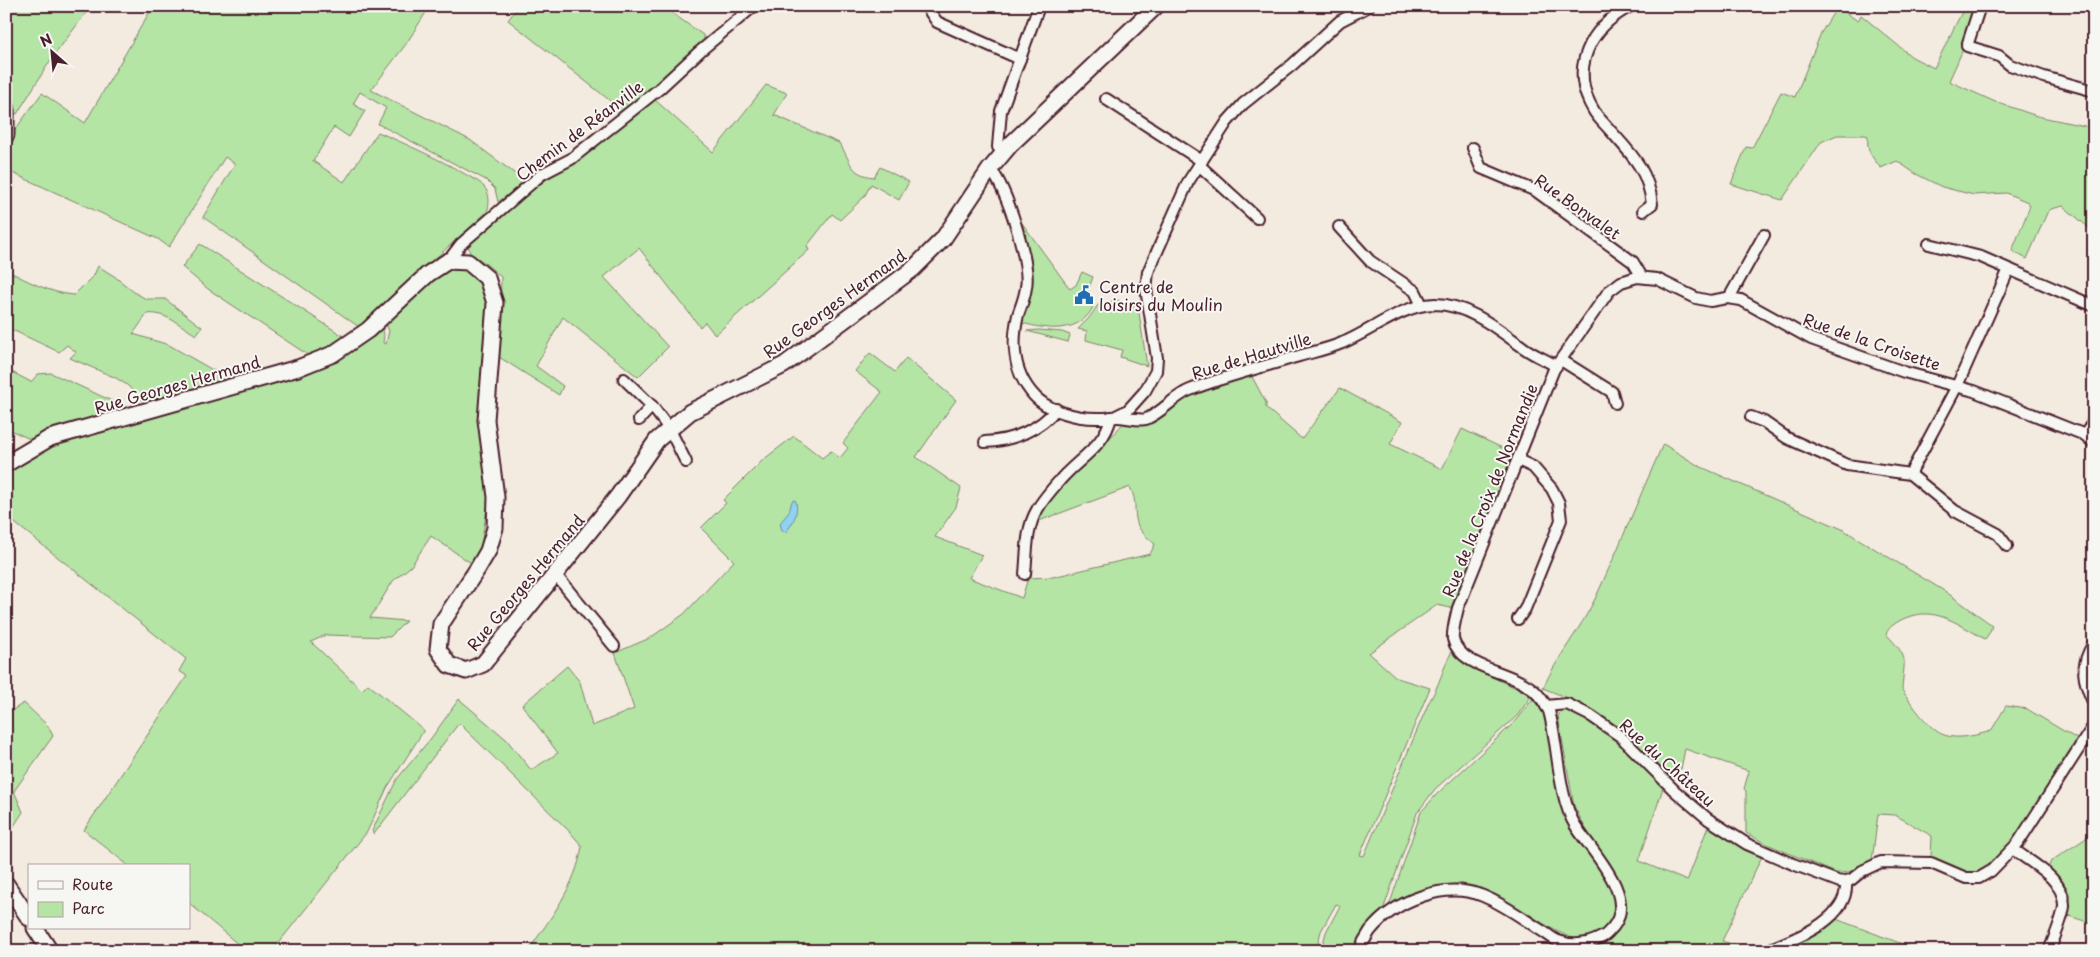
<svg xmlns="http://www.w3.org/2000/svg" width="2100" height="957" font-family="'Playpen Sans',sans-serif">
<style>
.green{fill:#b4e5a5;stroke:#7f8268}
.water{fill:#8fd2f1;stroke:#738aa2}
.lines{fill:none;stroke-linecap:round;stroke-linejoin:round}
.street-casing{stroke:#4a1f2b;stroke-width:14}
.secondary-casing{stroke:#4a1f2b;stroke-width:19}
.street{stroke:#f6f6f2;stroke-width:10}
.secondary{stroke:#f6f6f2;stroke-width:15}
.labels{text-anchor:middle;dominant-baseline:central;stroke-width:4;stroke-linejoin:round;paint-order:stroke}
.street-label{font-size:16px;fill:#4a1f2b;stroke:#f6f6f2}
.poi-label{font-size:16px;fill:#4a1f2b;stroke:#f6f6f2;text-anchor:start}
</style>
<rect width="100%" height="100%" fill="#f3eae0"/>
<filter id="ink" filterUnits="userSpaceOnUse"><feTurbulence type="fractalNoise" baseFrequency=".02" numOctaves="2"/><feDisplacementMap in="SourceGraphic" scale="10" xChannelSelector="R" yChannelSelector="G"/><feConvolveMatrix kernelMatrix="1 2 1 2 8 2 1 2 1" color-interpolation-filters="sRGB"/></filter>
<g filter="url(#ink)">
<!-- green -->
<g class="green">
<polygon points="6,6 91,6 50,61 17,114 11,113 6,63"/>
<path d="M153,6H430L406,44L371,90L470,140L526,182L498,202L495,189L486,180L378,124L386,108L360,92L353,104L365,111L349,137L334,127L313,161L344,182L378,132C408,145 437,158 465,174C471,178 480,181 484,187C490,193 490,204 487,212L359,327L203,217L235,164L225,157L169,247L158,239L8,171L12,134L42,93L85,123Z"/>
<polygon points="519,6 662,6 703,35 705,41 621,113 608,99 508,20"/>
<path d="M1965,6H1978L1965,45L1949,81L1993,101L2037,116L2094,128V232L2063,206L2051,209L2047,213L2027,259L2012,251L2030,206L2028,202L2006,193L1974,195L1942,187L1916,174L1897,161L1881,168C1872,157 1866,151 1868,136L1865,135H1837L1821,142L1782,200L1731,184L1746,147L1752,148L1781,92L1795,97L1821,33L1837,7L1858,21L1861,15L1912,57L1934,68Z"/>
<path d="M766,85L787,93L774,115L839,143C852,161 848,174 874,177L880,167L909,182L899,200L871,184L864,197L840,220L832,214L807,246L809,250L715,335L705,322L700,327L639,248L604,277L668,347L638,377L563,317L536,366L563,386L559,395L499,357L501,277L485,263L470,253L468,243L519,198L598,145L624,122L654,99L713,152Z"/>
<path d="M1022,223L1070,289L1076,285L1082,272L1093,277L1088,290L1093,307C1080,334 1047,330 1022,323L1032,277V264Z"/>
<polygon points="200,244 348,339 311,357 208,289 182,267"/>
<path d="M98,266L114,276L134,292L146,299H165L202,327L196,335C183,327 164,311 147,314L133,334L169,345L216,372L225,382L144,402L127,385L116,378L70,358L76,352L67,345L59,352L6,327V270C28,281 49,293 74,295L94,275Z"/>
<path d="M459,266L478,276L488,296L480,434L490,490L481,546L471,563L431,536L411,566L393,581L370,618L406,621L390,637L326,635L311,642L362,690L368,684L424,730L387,788L367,832L272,951H246L189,903V866H129L84,830L187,676L179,671L186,659L6,516V475L24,459L45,444L309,368L380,326C385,330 384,336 383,343L386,344L389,331L385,322L441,270Z"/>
<polygon points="1118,300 1129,307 1138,306 1147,366 1120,357 1122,350 1086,340 1087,331 1078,329 1089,318 1098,305"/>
<polygon points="1039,330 1062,332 1070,335 1068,342 1027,331"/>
<path d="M870,353L895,372L906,358L956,400L916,457L961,488L956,507L935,537L982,555L969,578L1022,598L1028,578L1053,577L1150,554L1155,544C1149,539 1139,531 1137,523C1133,509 1138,503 1130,487L1039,521C1055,478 1097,456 1125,421L1156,418L1189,396L1250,373L1266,403V408L1302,439L1340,388L1402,422L1390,444L1442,469L1462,429L1513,453L1451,608L1437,605L1369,653L1397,678L1430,688L1360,855L1364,856L1429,702C1439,686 1443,668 1452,651L1476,670L1532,695L1517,716L1435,789L1417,813L1382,913L1355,951H1321L1326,932L1340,906L1336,904L1321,931L1316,951H528C550,919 576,886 582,846L570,832L459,723L374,834L372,831L397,779L432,737L459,699L506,739L531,770L558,753L522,705L567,666L580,682L592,726L634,709L615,653L650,638L684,614L734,561L701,528L726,503L723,500L763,460L794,436L822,458L831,451L840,458L848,448L843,443L882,392L855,371Z"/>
<polygon points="6,369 31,382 38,374 51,373 114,402 116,409 115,412 32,440 6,428"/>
<path d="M1663,444L1699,466L1842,529L1946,592L1992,625L1990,632L1985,639C1956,623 1932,603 1899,621C1893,625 1889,627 1886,634C1910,659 1904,657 1902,690C1911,703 1929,730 1944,735C1958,740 1978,735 1991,731L2006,706L2027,709L2077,739L2005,852L1986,871L1975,876L1957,871L1931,857L1932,836L1895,815L1878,814L1872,861C1861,869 1851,873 1836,873L1767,844L1746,833V791L1744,789L1749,771L1685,749L1681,769L1669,775L1613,723L1580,703L1543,688C1557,657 1580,630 1595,599C1619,548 1640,495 1663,444Z"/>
<path d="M1534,697C1556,716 1562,804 1576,834C1585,855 1613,876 1617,898C1619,910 1611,928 1600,934C1596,936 1587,940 1582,940C1575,940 1567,936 1561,933C1530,919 1493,884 1458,884C1432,884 1410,895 1388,909L1421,812L1437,794L1518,719Z"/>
<polygon points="24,703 48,726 53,736 14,791 23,812 6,838 6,714"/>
<path d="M1568,709C1606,720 1636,758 1664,785L1639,861L1687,881L1709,824L1763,854L1722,941L1754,951H1594L1615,930L1624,910L1625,896L1620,882L1595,847L1574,806L1558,716L1561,711Z"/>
<path d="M2094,827V924L2069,916C2070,892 2068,882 2048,868L2051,861L2085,839Z"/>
<polygon points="1836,919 1913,948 1911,951 1779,951"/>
</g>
<!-- water -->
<path class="water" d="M795,500C800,510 793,524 786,532L782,531L780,523L789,512L792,501Z"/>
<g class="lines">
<!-- street casing -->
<g class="street-casing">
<g id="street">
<polyline points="926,6 937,22 1020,59"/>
<path d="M1631,6C1590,27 1568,69 1594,111C1598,118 1604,123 1609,129C1631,154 1648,169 1652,204L1643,211"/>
<polyline points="1980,6 1967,46 1999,56 2010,65 2044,77 2094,91"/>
<polyline points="1106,99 1202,161"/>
<polyline points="1473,148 1481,168 1536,191 1633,262 1642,277"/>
<polyline points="1003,153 998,147 1001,111 1039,6"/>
<polyline points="1199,165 1257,218"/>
<path d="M990,169C1006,185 1031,265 1026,287C1025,297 1021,306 1018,315C1012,341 1013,370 1031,392C1045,411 1078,419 1101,418C1107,418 1112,417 1117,417C1126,417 1138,421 1146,419C1162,413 1174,396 1190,390C1225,376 1263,367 1299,356C1313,352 1328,349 1342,343C1372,331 1401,305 1435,304C1468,304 1499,330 1524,348C1534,355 1546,360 1556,366"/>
<polyline points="1339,227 1370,261 1415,291 1422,305"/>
<polyline points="1929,244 1981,257 2094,306"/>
<polyline points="448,261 461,244 542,174 571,159 659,89 699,52 754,6"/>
<polyline points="1729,298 1764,235"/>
<polyline points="1561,360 1612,392 1615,403"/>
<polyline points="624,379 652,406 670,430 686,462"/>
<polyline points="1116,416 1128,410 1145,391 1156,371 1157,358 1146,289 1148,272 1188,182 1227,122 1243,104 1292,65 1340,21 1369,6"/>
<polyline points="1751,417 1764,422 1787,438 1847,465 1910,474 1955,511 1998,534 2007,546"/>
<polyline points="639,420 652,406"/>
<polyline points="2085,435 2094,420"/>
<path d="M985,442C1011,441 1040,430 1056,409"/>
<polyline points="1910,474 1957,386 2009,269"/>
<polyline points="555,574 614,646"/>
<path d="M1025,574C1027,553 1026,528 1037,510C1043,499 1053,488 1061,479C1079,458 1105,446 1111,417"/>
<polyline points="1518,619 1525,609 1561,520 1559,503 1552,489 1533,467 1518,460"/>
<path d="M2094,643C2079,666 2083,681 2094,704"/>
<polyline points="1546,706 1567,704 1591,716 1620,736 1675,791 1708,819 1747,844 1793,864 1840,882 1851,880 1862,871 1881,862 1931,863 1966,878 1979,878 1991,871 2018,843 2094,725"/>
<path d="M2013,849C2031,863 2065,879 2064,906C2063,918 2054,938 2049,951"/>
<path d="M1359,951C1362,944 1366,937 1370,931C1395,900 1445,881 1483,896C1503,904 1521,917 1539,929C1545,932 1551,938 1558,941C1573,947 1589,944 1602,937C1607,935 1609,931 1613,927C1638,896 1591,851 1575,825C1558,797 1558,743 1549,711C1543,700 1537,691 1526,685C1506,671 1459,666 1453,639C1452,630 1456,617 1458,608L1554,369L1609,291L1621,282L1637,277L1657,279L1696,298L1710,301L1727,298L1741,300L1811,339L1904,372L1974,391L2085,435L2094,443"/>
<path d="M1765,951C1795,939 1850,920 1846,881"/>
</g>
</g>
<!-- secondary casing -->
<g class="secondary-casing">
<g id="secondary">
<polyline points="6,108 6,135"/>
<polyline points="6,464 50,438 298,368 333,354 368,330 428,274 448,261 468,262 487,278 495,303 486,420 496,497 495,528 488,551 478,568 441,624 438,649 449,665 466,671 483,664 618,496 657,440 690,412 784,365 913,269 943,239 990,169 1011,144 1156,6"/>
<polyline points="6,884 29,918"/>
<polyline points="35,928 50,951"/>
</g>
</g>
<!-- street -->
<use href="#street" class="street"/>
<!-- secondary -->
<use href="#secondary" class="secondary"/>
</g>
</g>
<!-- icons -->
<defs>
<g id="civic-bare" transform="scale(1.5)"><path d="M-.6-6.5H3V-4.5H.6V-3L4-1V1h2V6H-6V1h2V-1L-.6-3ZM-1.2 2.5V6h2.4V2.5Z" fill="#1f6fb2" stroke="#f6f6f2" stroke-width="2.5" paint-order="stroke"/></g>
</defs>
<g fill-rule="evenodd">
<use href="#civic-bare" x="1084" y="295"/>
</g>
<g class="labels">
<!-- street labels -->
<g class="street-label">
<text transform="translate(579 130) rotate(-37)">Chemin de Réanville</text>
<text transform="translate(1578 206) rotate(35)">Rue Bonvalet</text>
<text transform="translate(834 303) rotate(-36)">Rue Georges Hermand</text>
<text transform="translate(1872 341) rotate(19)">Rue de la Croisette</text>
<text transform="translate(1251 355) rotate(-17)">Rue de Hautville</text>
<text transform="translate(177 384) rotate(-16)">Rue Georges Hermand</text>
<text transform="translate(1489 490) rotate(-68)">Rue de la Croix de Normandie</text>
<text transform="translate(525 582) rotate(-50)">Rue Georges Hermand</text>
<text transform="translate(1668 762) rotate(42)">Rue du Château</text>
</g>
<!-- poi labels -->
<g class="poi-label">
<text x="1099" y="286">Centre de<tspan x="1099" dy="18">loisirs du Moulin</tspan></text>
</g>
</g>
<!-- margin -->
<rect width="2100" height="957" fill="none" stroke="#f6f6f2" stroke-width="25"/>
<rect x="12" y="12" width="2075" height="932" fill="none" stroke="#4a1f2b" stroke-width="2" filter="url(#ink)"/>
<!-- legend -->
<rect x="28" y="864" width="162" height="65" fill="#f6f6f2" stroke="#b1a0a2"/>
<rect x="38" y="881" width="25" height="8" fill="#f6f6f2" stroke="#b1a0a2"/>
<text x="72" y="890" font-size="15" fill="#4a1f2b">Route</text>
<rect x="38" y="902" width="25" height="15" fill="#b4e5a5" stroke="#b1a0a2"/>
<text x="72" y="914" font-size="15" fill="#4a1f2b">Parc</text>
<!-- north arrow -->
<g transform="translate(52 52) rotate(333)" stroke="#f6f6f2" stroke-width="4" paint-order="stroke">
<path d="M0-4L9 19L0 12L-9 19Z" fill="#4a1f2b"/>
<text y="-8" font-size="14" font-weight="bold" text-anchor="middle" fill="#4a1f2b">N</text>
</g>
</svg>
